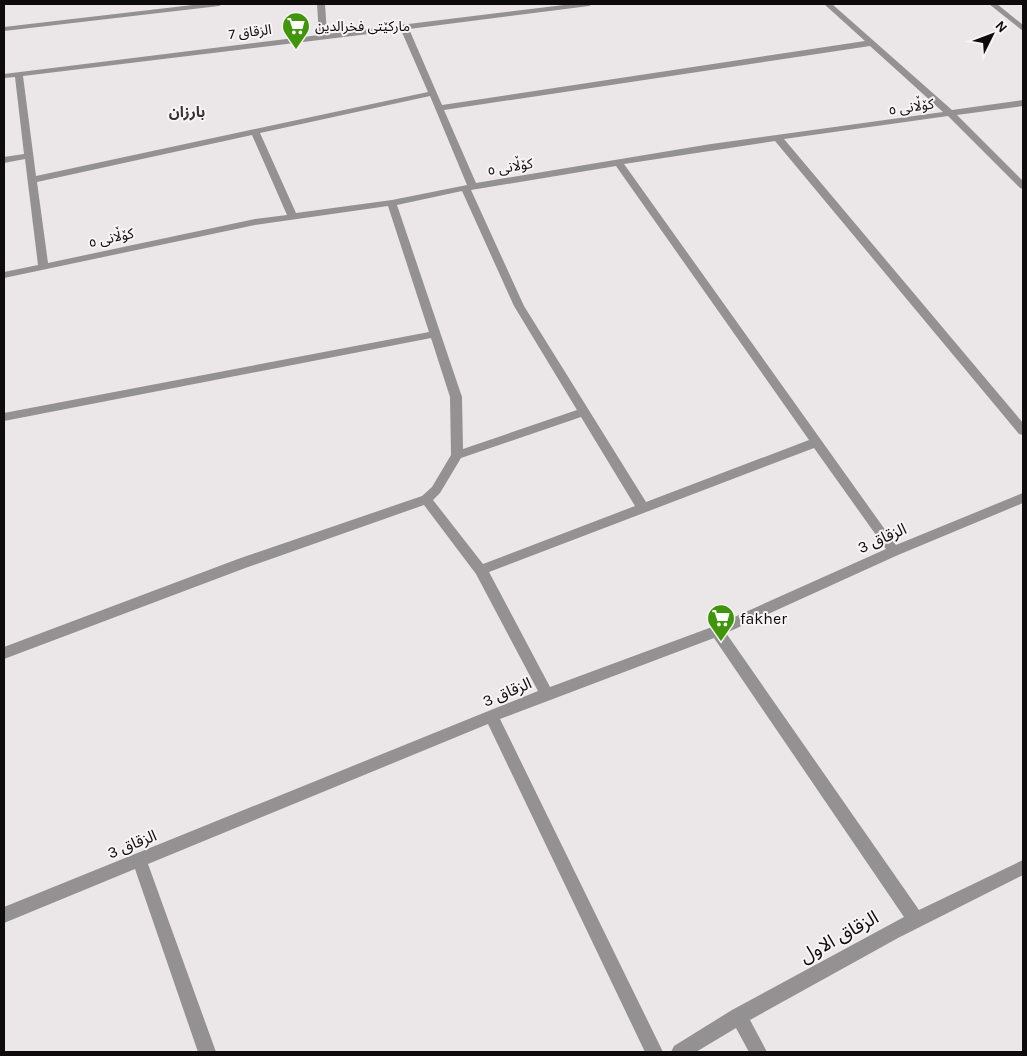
<svg xmlns="http://www.w3.org/2000/svg" width="1027" height="1056" font-family="Karla,'Noto Sans Arabic',sans-serif">
<style>
.lines{fill:none;stroke-linecap:round;stroke-linejoin:round}
.street{fill:#939192;fill-rule:evenodd}
.labels{text-anchor:middle;dominant-baseline:central;stroke-width:4;stroke-linejoin:round;paint-order:stroke}
.far-poi-label{font-size:14px;fill:#0d0b0c;stroke:#f8f3f5;text-anchor:start}
.far-street-label{font-size:14px;fill:#0d0b0c;stroke:#f8f3f5}
.far-neighbourhood-label{font-size:15px;font-weight:bold;fill:#373335;stroke:#f8f3f5}
.street-label{font-size:16px;fill:#0d0b0c;stroke:#f8f3f5}
.poi-label{font-size:16px;fill:#0d0b0c;stroke:#f8f3f5;text-anchor:start}
.near-street-label{font-size:19px;fill:#0d0b0c;stroke:#f8f3f5}
</style>
<rect width="100%" height="100%" fill="#ebe6e8"/>
<g class="lines">
<!-- street -->
<g class="street">
<polygon points="201,4 223,4 219,6 4,31 4,27"/>
<path d="M317,4H325L327,34L572,4H593L589,6L409,29L442,105L865,41L824,4H832L952,110L1023,100V106L957,115L1023,181V189L1020,188L948,116L784,139L1023,423V435L1019,434L775,141L624,164L896,545L1023,493V503L898,555L726,633L919,910L1023,860V875L898,938L750,1020L767,1052H749L736,1028L696,1052H671L674,1046L732,1010L904,917L714,638L500,719L663,1052H645L488,724L148,864L216,1052H198L135,869L4,923V907L538,691L476,574L424,505L248,567L4,659V647L238,559L422,496L432,487L451,455L450,397L431,338L4,421V413L429,332L388,206L255,225L4,278V272L38,265L25,159L4,163V157L24,154L15,77L4,78V74L319,35ZM401,30L428,92L36,176L23,76ZM870,46L943,112L711,144L476,183L444,110ZM430,96L467,185L392,200L296,213L260,133ZM252,135L287,215L255,219L48,263L37,182ZM616,166L809,440L646,502L524,306L471,190ZM462,191L514,306L577,410L463,449L462,397L397,205ZM581,417L635,506L483,564L433,500L440,493L461,458ZM814,448L886,549L712,627L550,687L489,572Z"/>
<polygon points="989,4 997,4 1023,25 1023,31"/>
</g>
</g>
<!-- icons -->
<defs>
<g id="supermarket-pin" transform="scale(1.4375)"><path d="M0 17L-7.5 6A9.5 9.5 0 1 1 7.5 6Z" fill="#3f960a" stroke="#f8f3f5"/><path d="M-6-5.5h2.5l.6 2H6L4.5 2H-2.5L-4.4-4H-6ZM-1.5 3.2a1.3 1.3 0 1 0 .1 0ZM3 3.2a1.3 1.3 0 1 0 .1 0Z" fill="#fff"/></g>
</defs>
<g fill-rule="evenodd">
<use href="#supermarket-pin" x="296" y="26"/>
<use href="#supermarket-pin" x="721" y="618"/>
</g>
<g class="labels">
<!-- far-poi labels -->
<g class="far-poi-label">
<text x="315" y="26">مارکێتی فخرالدین</text>
</g>
<!-- far-street labels -->
<g class="far-street-label">
<text transform="translate(250 32) rotate(-7)">الزقاق 7</text>
<text transform="translate(911 107) rotate(-8)">کۆڵانی ٥</text>
<text transform="translate(510 167) rotate(-9)">کۆڵانی ٥</text>
<text transform="translate(111 238) rotate(-12)">کۆڵانی ٥</text>
</g>
<!-- far-neighbourhood labels -->
<g class="far-neighbourhood-label">
<text x="187" y="112">بارزان</text>
</g>
<!-- street labels -->
<g class="street-label">
<text transform="translate(882 538) rotate(-24)">الزقاق 3</text>
<text transform="translate(507 692) rotate(-23)">الزقاق 3</text>
<text transform="translate(132 844) rotate(-22)">الزقاق 3</text>
</g>
<!-- poi labels -->
<g class="poi-label">
<text x="740" y="618">fakher</text>
</g>
<!-- near-street labels -->
<g class="near-street-label">
<text transform="translate(839 937) rotate(-29)">الزقاق الاول</text>
</g>
</g>
<!-- border -->
<rect width="1027" height="1056" fill="none" stroke="#0d0b0c" stroke-width="10"/>
<!-- north arrow -->
<g transform="translate(992 35) rotate(48)" stroke="#f8f3f5" stroke-width="4" paint-order="stroke">
<path d="M0-4L9 19L0 12L-9 19Z" fill="#0d0b0c"/>
<text y="-8" font-size="14" font-weight="bold" text-anchor="middle" fill="#0d0b0c">N</text>
</g>
</svg>
